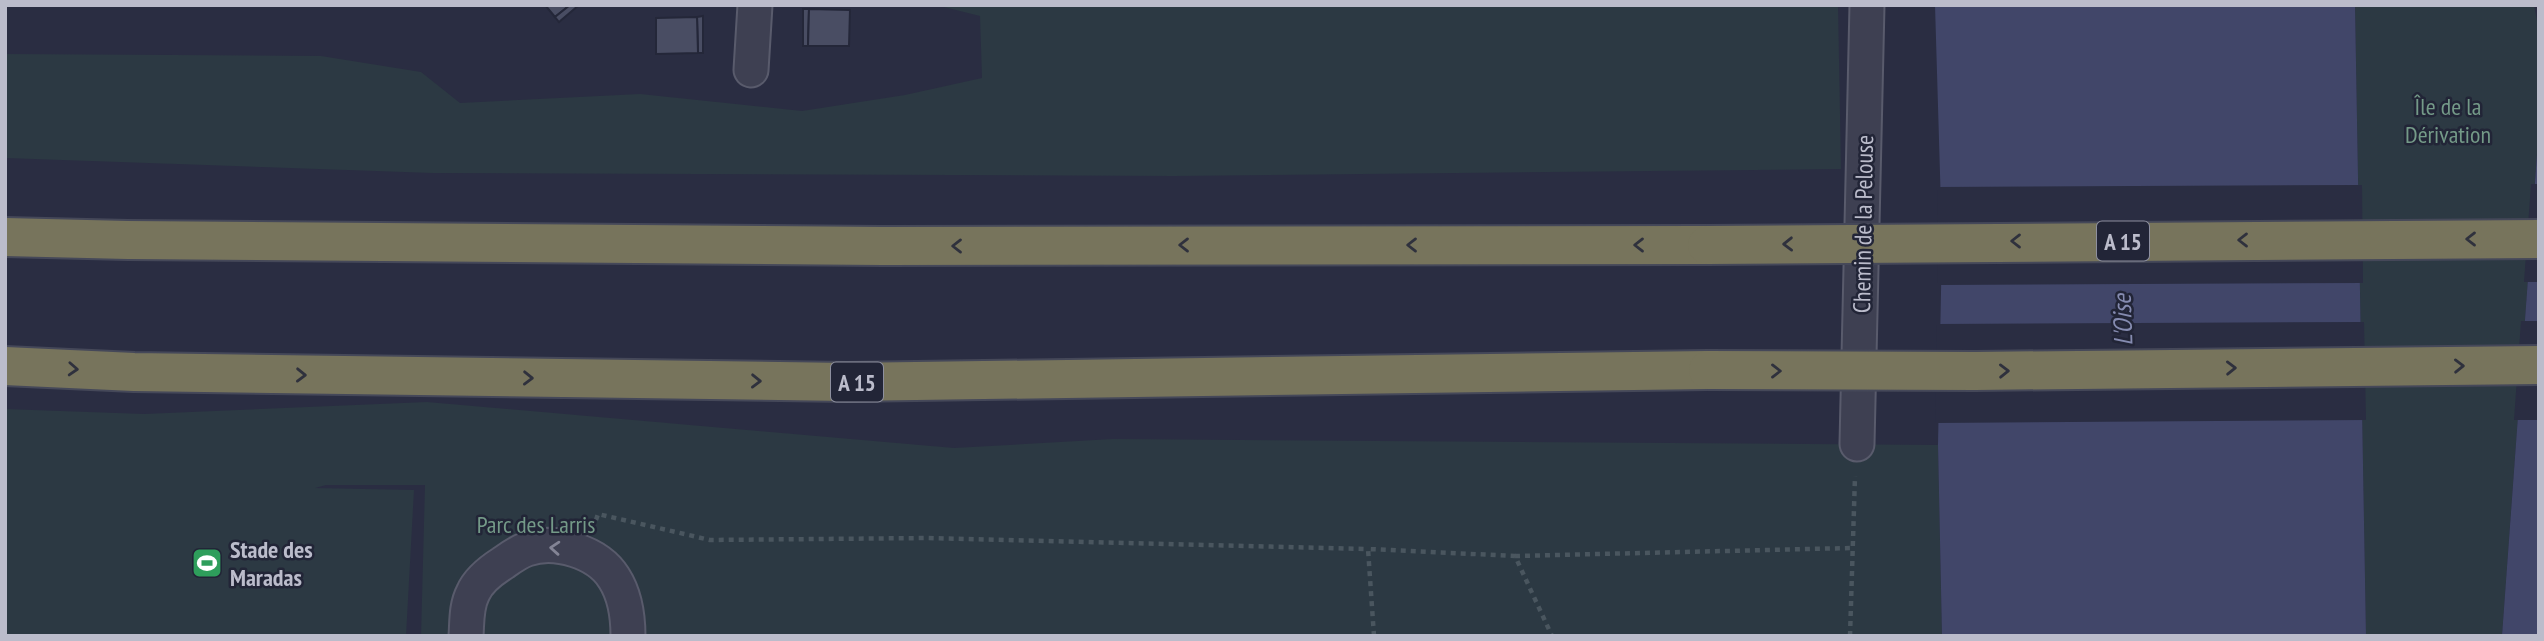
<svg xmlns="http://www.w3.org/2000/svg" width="2544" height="641" font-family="'PT Sans Narrow',sans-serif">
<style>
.green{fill:#2c3943}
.water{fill:#414669}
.pier{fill:#2a2d42}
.building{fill:#494d63;stroke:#242739;stroke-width:2}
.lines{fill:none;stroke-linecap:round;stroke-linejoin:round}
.street-casing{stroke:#595b6c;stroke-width:37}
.highway-casing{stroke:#454859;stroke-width:42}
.path{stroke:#4a565f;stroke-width:4.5;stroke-dasharray:5 5;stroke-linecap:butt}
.street{stroke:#3e4052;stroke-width:33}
.highway{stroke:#77745c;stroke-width:38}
.highway-bridge-casing{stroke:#454859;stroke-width:42;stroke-linecap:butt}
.highway-bridge{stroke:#77745c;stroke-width:38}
.oneway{stroke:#2f313d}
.oneway2{stroke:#838495}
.labels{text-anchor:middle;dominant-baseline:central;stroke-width:5;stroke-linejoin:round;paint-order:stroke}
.shield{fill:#222537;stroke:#8d8f9f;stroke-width:2}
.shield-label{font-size:23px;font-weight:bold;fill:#bbbccb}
.park-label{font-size:24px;fill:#749a88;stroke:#222537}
.street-label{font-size:24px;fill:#bbbccb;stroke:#222537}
.poi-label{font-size:24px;font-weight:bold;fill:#bbbccb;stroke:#222537;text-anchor:start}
.water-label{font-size:26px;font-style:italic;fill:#858bb0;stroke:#222537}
</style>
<rect width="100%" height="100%" fill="#2a2d42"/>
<!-- green -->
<g class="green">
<polygon points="936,5 1838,5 1841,169 1174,176 433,173 5,158 5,54 321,56 421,72 460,103 640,94 802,111 905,95 982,78 980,16"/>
<polygon points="2355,5 2534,5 2539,31 2539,127 2502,636 2366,636"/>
<polygon points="427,402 954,448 1113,439 1938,445 1942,636 421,636 425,485 326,485 315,488 414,490 406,636 5,636 5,409 144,414"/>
</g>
<!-- water -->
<g class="water">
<polygon points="1935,5 2355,5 2366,636 1942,636 1938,445 1942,241"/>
<polygon points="2539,127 2539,636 2502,636"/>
</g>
<!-- pier -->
<g class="pier">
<polygon points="2531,184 2539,184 2539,282 2524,282"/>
<polygon points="2362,185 2363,283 1938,285 1937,187"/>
<polygon points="2521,321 2539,321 2539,420 2514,420"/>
<polygon points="2364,322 2366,420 1935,423 1937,324"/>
</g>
<!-- building -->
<g class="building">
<polygon points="545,5 570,5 555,17"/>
<polygon points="570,5 579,5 559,22 555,17"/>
<polygon points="803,9 809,9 808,46 803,46"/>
<polygon points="809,9 850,10 849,46 808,46"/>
<polygon points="703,16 703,53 698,53 697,17"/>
<polygon points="697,17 698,53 656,54 656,18"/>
</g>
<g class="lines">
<!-- street casing -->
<g class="street-casing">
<g id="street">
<polyline points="751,70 755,5"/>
<polyline points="1857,444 1867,5"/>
<path d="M466,636C467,622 466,606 473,593C478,581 492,570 503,563C510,558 518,552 527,549C555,539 598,552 614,578C625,595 628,616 628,636"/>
</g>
</g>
<!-- highway casing -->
<g class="highway-casing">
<g id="highway">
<polyline points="5,237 128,240 883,246 1707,245"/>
<polyline points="5,366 134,372 847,382 1708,370"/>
</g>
</g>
<!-- path -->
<g class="path">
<polyline points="596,520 598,514 710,540 928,538 1368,549"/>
<polyline points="1515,556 1851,548"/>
<polyline points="1374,636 1368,549 1515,556 1552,636"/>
<polyline points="1850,636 1855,476"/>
</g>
<!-- street -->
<use href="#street" class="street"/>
<!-- highway -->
<use href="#highway" class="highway"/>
<!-- highway-bridge casing -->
<g class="highway-bridge-casing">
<g id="highway-bridge">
<polyline points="1707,245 2539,239"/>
<polyline points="1708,370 1975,371 2539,365"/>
</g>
</g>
<!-- highway-bridge -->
<use href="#highway-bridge" class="highway-bridge"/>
</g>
<!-- one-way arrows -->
<defs><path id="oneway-chevron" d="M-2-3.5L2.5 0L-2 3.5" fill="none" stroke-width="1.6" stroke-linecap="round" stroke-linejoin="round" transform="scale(1.75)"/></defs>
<g class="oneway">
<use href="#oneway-chevron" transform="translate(2471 239) rotate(180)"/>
<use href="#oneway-chevron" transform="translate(2243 240) rotate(180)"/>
<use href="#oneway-chevron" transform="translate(2016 241) rotate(180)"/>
<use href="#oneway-chevron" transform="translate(1788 244) rotate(179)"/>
<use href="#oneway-chevron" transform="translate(1184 245) rotate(180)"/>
<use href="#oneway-chevron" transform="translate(1412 245) rotate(180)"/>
<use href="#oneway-chevron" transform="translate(1639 245) rotate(180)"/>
<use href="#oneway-chevron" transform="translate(957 246) rotate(180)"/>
<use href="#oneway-chevron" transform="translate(2459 366) rotate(-1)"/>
<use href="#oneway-chevron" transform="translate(2231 368) rotate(-1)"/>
<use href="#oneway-chevron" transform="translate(73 369) rotate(3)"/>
<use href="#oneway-chevron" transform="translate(1776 371)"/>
<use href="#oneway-chevron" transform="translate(2004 371) rotate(-1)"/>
<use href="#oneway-chevron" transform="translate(301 375) rotate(1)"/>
<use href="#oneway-chevron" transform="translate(528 378) rotate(1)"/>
<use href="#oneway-chevron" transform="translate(756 381) rotate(1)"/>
</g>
<use class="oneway2" href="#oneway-chevron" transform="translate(555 548) rotate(-176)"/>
<!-- icons -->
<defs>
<g id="stadium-square" transform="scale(1.575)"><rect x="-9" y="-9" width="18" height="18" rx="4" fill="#2e9e5b" stroke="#222537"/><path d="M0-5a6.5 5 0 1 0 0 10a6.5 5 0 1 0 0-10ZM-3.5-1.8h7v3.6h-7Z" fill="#fff"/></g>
</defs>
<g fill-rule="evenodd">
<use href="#stadium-square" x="207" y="563"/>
</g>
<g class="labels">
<!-- shield labels -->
<g class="shield">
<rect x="2097" y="221.5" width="52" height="39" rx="5"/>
<rect x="831" y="362.5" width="52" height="39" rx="5"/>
</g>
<g class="shield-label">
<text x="2123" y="241">A 15</text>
<text x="857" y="382">A 15</text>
</g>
<!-- park labels -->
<g class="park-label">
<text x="2448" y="106">Île de la<tspan x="2448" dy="28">Dérivation</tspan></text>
<text x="536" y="524">Parc des Larris</text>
</g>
<!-- street labels -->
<g class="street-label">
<text transform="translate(1863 224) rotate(-89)">Chemin de la Pelouse</text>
</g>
<!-- poi labels -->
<g class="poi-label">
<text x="230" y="549">Stade des<tspan x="230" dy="28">Maradas</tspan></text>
</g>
<!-- water labels -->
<g class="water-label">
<text transform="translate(2122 320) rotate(-92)">L'Oise</text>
</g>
</g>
<!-- border -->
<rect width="2544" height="641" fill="none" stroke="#bbbccb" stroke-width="14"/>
</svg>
